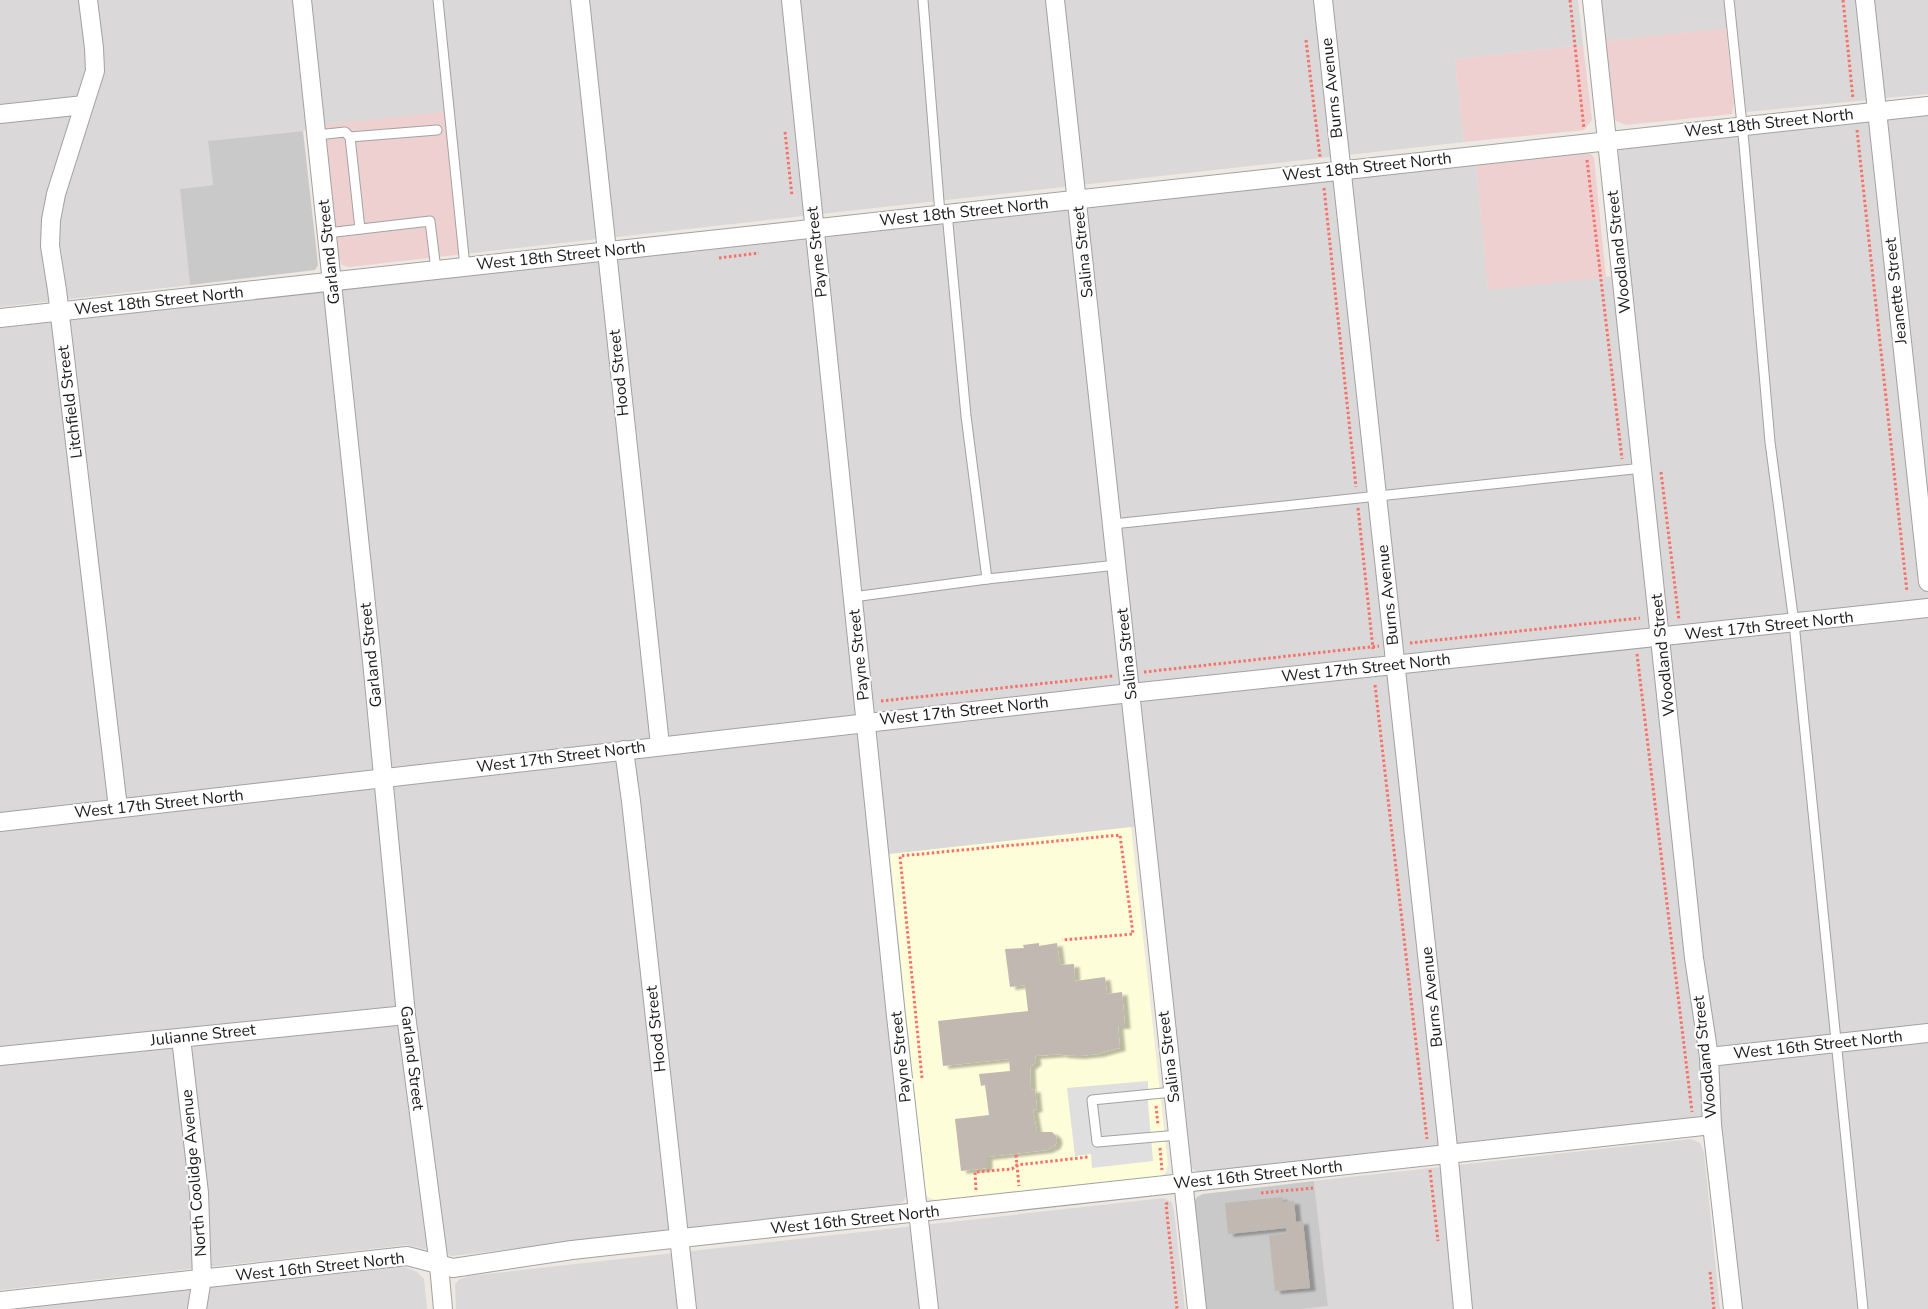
<svg xmlns="http://www.w3.org/2000/svg" width="1928" height="1309" font-family="'Nunito Sans',sans-serif">
<style>
.residential{fill:#dad8d8}
.commercial{fill:#eed0d0}
.education{fill:#fefdd9}
.religious{fill:#c9c9c9}
.parking{fill:#dfdfdf}
.building{fill:#c1b8b1;filter:url(#shadow)}
.lines{fill:none;stroke-linecap:round;stroke-linejoin:round}
.service-casing{stroke:#a2a2a2;stroke-width:11}
.minor-casing{stroke:#a2a2a2;stroke-width:20}
.path{stroke:#f77168;stroke-width:3;stroke-dasharray:2.5 2.5;stroke-linecap:butt}
.service{stroke:#fff;stroke-width:9}
.minor{stroke:#fff;stroke-width:18}
.labels{text-anchor:middle;dominant-baseline:central;stroke-width:4.5;stroke-linejoin:round;paint-order:stroke}
.street-label{font-size:16px;fill:#1b1b1b;stroke:#fff}
</style>
<defs>
<filter id="shadow"><feDropShadow dx="5.5" dy="3" stdDeviation="1" flood-color="#0004"/></filter>
</defs>
<rect width="100%" height="100%" fill="#ede8e1"/>
<!-- residential -->
<g class="residential">
<polygon points="0,0 1578,0 1583,45 1455,59 1464,142 464,254 324,125 303,131 208,141 213,185 180,189 190,285 0,307"/>
<polygon points="1600,0 1928,0 1928,94 1746,112 1737,27 1605,41"/>
<polygon points="1928,115 1928,1309 1741,1309 1720,1118 1200,1173 1191,1168 1188,1158 1153,825 890,854 869,855 906,1195 904,1201 896,1205 452,1256 407,1245 0,1290 0,328 1476,164 1488,289 1606,277 1630,274 1618,159 1619,149 1626,146"/>
<polygon points="1691,1139 1700,1143 1704,1152 1720,1309 1302,1309 1328,1306 1314,1181"/>
<polygon points="1164,1198 1172,1202 1174,1211 1185,1309 456,1309 455,1284 460,1279 469,1276"/>
<polygon points="390,1266 405,1267 417,1272 424,1279 427,1309 10,1309"/>
</g>
<!-- commercial -->
<g class="commercial">
<polygon points="1726,28 1734,102 1732,114 1626,125 1616,121 1613,114 1605,41"/>
<polygon points="1583,45 1592,120 1584,130 1464,142 1455,59"/>
<polygon points="448,111 464,254 349,267 342,265 339,258 324,125"/>
<polygon points="1584,153 1591,154 1594,158 1606,277 1488,290 1476,164"/>
</g>
<!-- education -->
<polygon class="education" points="1131,827 1168,1165 1166,1172 1161,1177 937,1200 929,1198 924,1193 890,854"/>
<!-- religious -->
<g class="religious">
<polygon points="303,131 318,265 315,270 190,285 180,189 213,185 208,141"/>
<polygon points="1314,1181 1328,1306 1302,1309 1206,1309 1194,1202 1197,1197 1203,1194"/>
</g>
<!-- parking -->
<polygon class="parking" points="1148,1081 1148,1103 1153,1161 1092,1168 1091,1154 1075,1156 1067,1088"/>
<!-- building -->
<g class="building">
<polygon points="1039,943 1039,946 1057,943 1060,965 1074,964 1075,981 1105,977 1107,994 1122,992 1125,1026 1118,1026 1120,1048 1098,1054 1079,1056 1062,1055 1062,1054 1035,1056 1036,1062 1030,1067 1031,1090 1035,1089 1037,1109 1033,1110 1037,1132 1052,1132 1056,1136 1057,1141 1055,1146 1047,1150 987,1157 987,1168 961,1171 955,1119 989,1115 985,1085 981,1086 979,1074 1010,1071 1009,1059 943,1066 938,1021 1028,1011 1025,985 1010,987 1005,949 1024,948 1023,945"/>
<polygon points="1282,1197 1283,1202 1294,1201 1296,1222 1303,1221 1310,1288 1275,1291 1269,1235 1287,1233 1286,1228 1228,1234 1225,1203"/>
</g>
<g class="lines">
<!-- service casing -->
<g class="service-casing">
<g id="service">
<polyline points="438,0 465,267"/>
<polyline points="923,0 940,214"/>
<polyline points="1729,0 1744,144 1770,442 1794,623 1863,1309"/>
<polyline points="317,135 345,132 350,137 360,229"/>
<polyline points="350,137 437,130"/>
<polyline points="327,233 430,221 436,270"/>
<polyline points="1113,524 1643,468"/>
<polyline points="987,579 1117,565"/>
<polyline points="853,597 987,579 966,416 947,213"/>
<polyline points="1173,1092 1092,1100 1097,1142 1178,1135"/>
</g>
</g>
<!-- minor casing -->
<g class="minor-casing">
<g id="minor">
<polyline points="88,0 94,48 95,71 56,194 51,220 50,246 57,290 118,808"/>
<polyline points="302,0 372,661 406,1015 439,1265 443,1309"/>
<polyline points="580,0 660,745"/>
<polyline points="791,0 896,1016 929,1309"/>
<polyline points="1055,0 1197,1309"/>
<polyline points="1323,0 1447,1138 1463,1309"/>
<polyline points="1592,0 1694,958 1709,1057 1712,1125 1733,1309"/>
<polyline points="1865,0 1928,582"/>
<polyline points="0,114 84,105"/>
<polyline points="0,318 1928,106"/>
<polyline points="624,750 631,801 687,1309"/>
<polyline points="0,822 1112,695 1928,608"/>
<polyline points="181,1038 199,1193 202,1278 197,1309"/>
<polyline points="0,1056 406,1015"/>
<polyline points="1709,1057 1928,1033"/>
<polyline points="0,1301 407,1256 453,1268 572,1250 1712,1125"/>
</g>
</g>
<!-- path -->
<g class="path">
<polyline points="1570,0 1584,129"/>
<polyline points="1843,0 1853,99"/>
<polyline points="1306,40 1320,157"/>
<polyline points="1857,130 1907,592"/>
<polyline points="785,132 792,196"/>
<polyline points="1587,160 1622,459"/>
<polyline points="1324,188 1356,487"/>
<polyline points="719,258 759,253"/>
<polyline points="1661,472 1679,620"/>
<polyline points="1358,508 1373,649"/>
<polyline points="1410,643 1640,618"/>
<polyline points="1637,654 1692,1112"/>
<polyline points="1144,672 1379,646"/>
<polyline points="1375,685 1427,1139"/>
<polyline points="881,701 1113,676"/>
<polyline points="922,1078 900,856 1120,835 1133,934 1062,940"/>
<polyline points="1156,1106 1158,1125"/>
<polyline points="1160,1148 1162,1170"/>
<polyline points="1016,1155 1019,1186"/>
<polyline points="1430,1170 1438,1241"/>
<polyline points="976,1190 975,1172 1012,1169 1017,1165 1088,1157"/>
<polyline points="1261,1193 1313,1188"/>
<polyline points="1168,1203 1166,1204 1177,1309"/>
<polyline points="1710,1272 1714,1309"/>
</g>
<!-- service -->
<use href="#service" class="service"/>
<!-- minor -->
<use href="#minor" class="minor"/>
</g>
<g class="labels">
<!-- street labels -->
<g class="street-label">
<text transform="translate(1332 88) rotate(-96)">Burns Avenue</text>
<text transform="translate(1769 123) rotate(-6)">West 18th Street North</text>
<text transform="translate(1367 167) rotate(-6)">West 18th Street North</text>
<text transform="translate(964 212) rotate(-6)">West 18th Street North</text>
<text transform="translate(329 252) rotate(-96)">Garland Street</text>
<text transform="translate(817 252) rotate(-96)">Payne Street</text>
<text transform="translate(1083 252) rotate(-96)">Salina Street</text>
<text transform="translate(1619 252) rotate(-96)">Woodland Street</text>
<text transform="translate(561 256) rotate(-6)">West 18th Street North</text>
<text transform="translate(1896 291) rotate(-96)">Jeanette Street</text>
<text transform="translate(159 301) rotate(-6)">West 18th Street North</text>
<text transform="translate(619 373) rotate(-96)">Hood Street</text>
<text transform="translate(70 402) rotate(-97)">Litchfield Street</text>
<text transform="translate(1388 595) rotate(-96)">Burns Avenue</text>
<text transform="translate(1769 626) rotate(-6)">West 17th Street North</text>
<text transform="translate(1127 654) rotate(-96)">Salina Street</text>
<text transform="translate(371 655) rotate(-96)">Garland Street</text>
<text transform="translate(859 655) rotate(-96)">Payne Street</text>
<text transform="translate(1663 655) rotate(-96)">Woodland Street</text>
<text transform="translate(1366 668) rotate(-6)">West 17th Street North</text>
<text transform="translate(964 711) rotate(-6)">West 17th Street North</text>
<text transform="translate(561 757) rotate(-7)">West 17th Street North</text>
<text transform="translate(159 804) rotate(-6)">West 17th Street North</text>
<text transform="translate(1432 997) rotate(-96)">Burns Avenue</text>
<text transform="translate(656 1029) rotate(-96)">Hood Street</text>
<text transform="translate(203 1035) rotate(-6)">Julianne Street</text>
<text transform="translate(1818 1045) rotate(-6)">West 16th Street North</text>
<text transform="translate(901 1057) rotate(-96)">Payne Street</text>
<text transform="translate(1169 1057) rotate(-97)">Salina Street</text>
<text transform="translate(1705 1057) rotate(-96)">Woodland Street</text>
<text transform="translate(412 1058) rotate(83)">Garland Street</text>
<text transform="translate(194 1173) rotate(-95)">North Coolidge Avenue</text>
<text transform="translate(1258 1175) rotate(-6)">West 16th Street North</text>
<text transform="translate(855 1220) rotate(-6)">West 16th Street North</text>
<text transform="translate(320 1267) rotate(-6)">West 16th Street North</text>
</g>
</g>
</svg>
